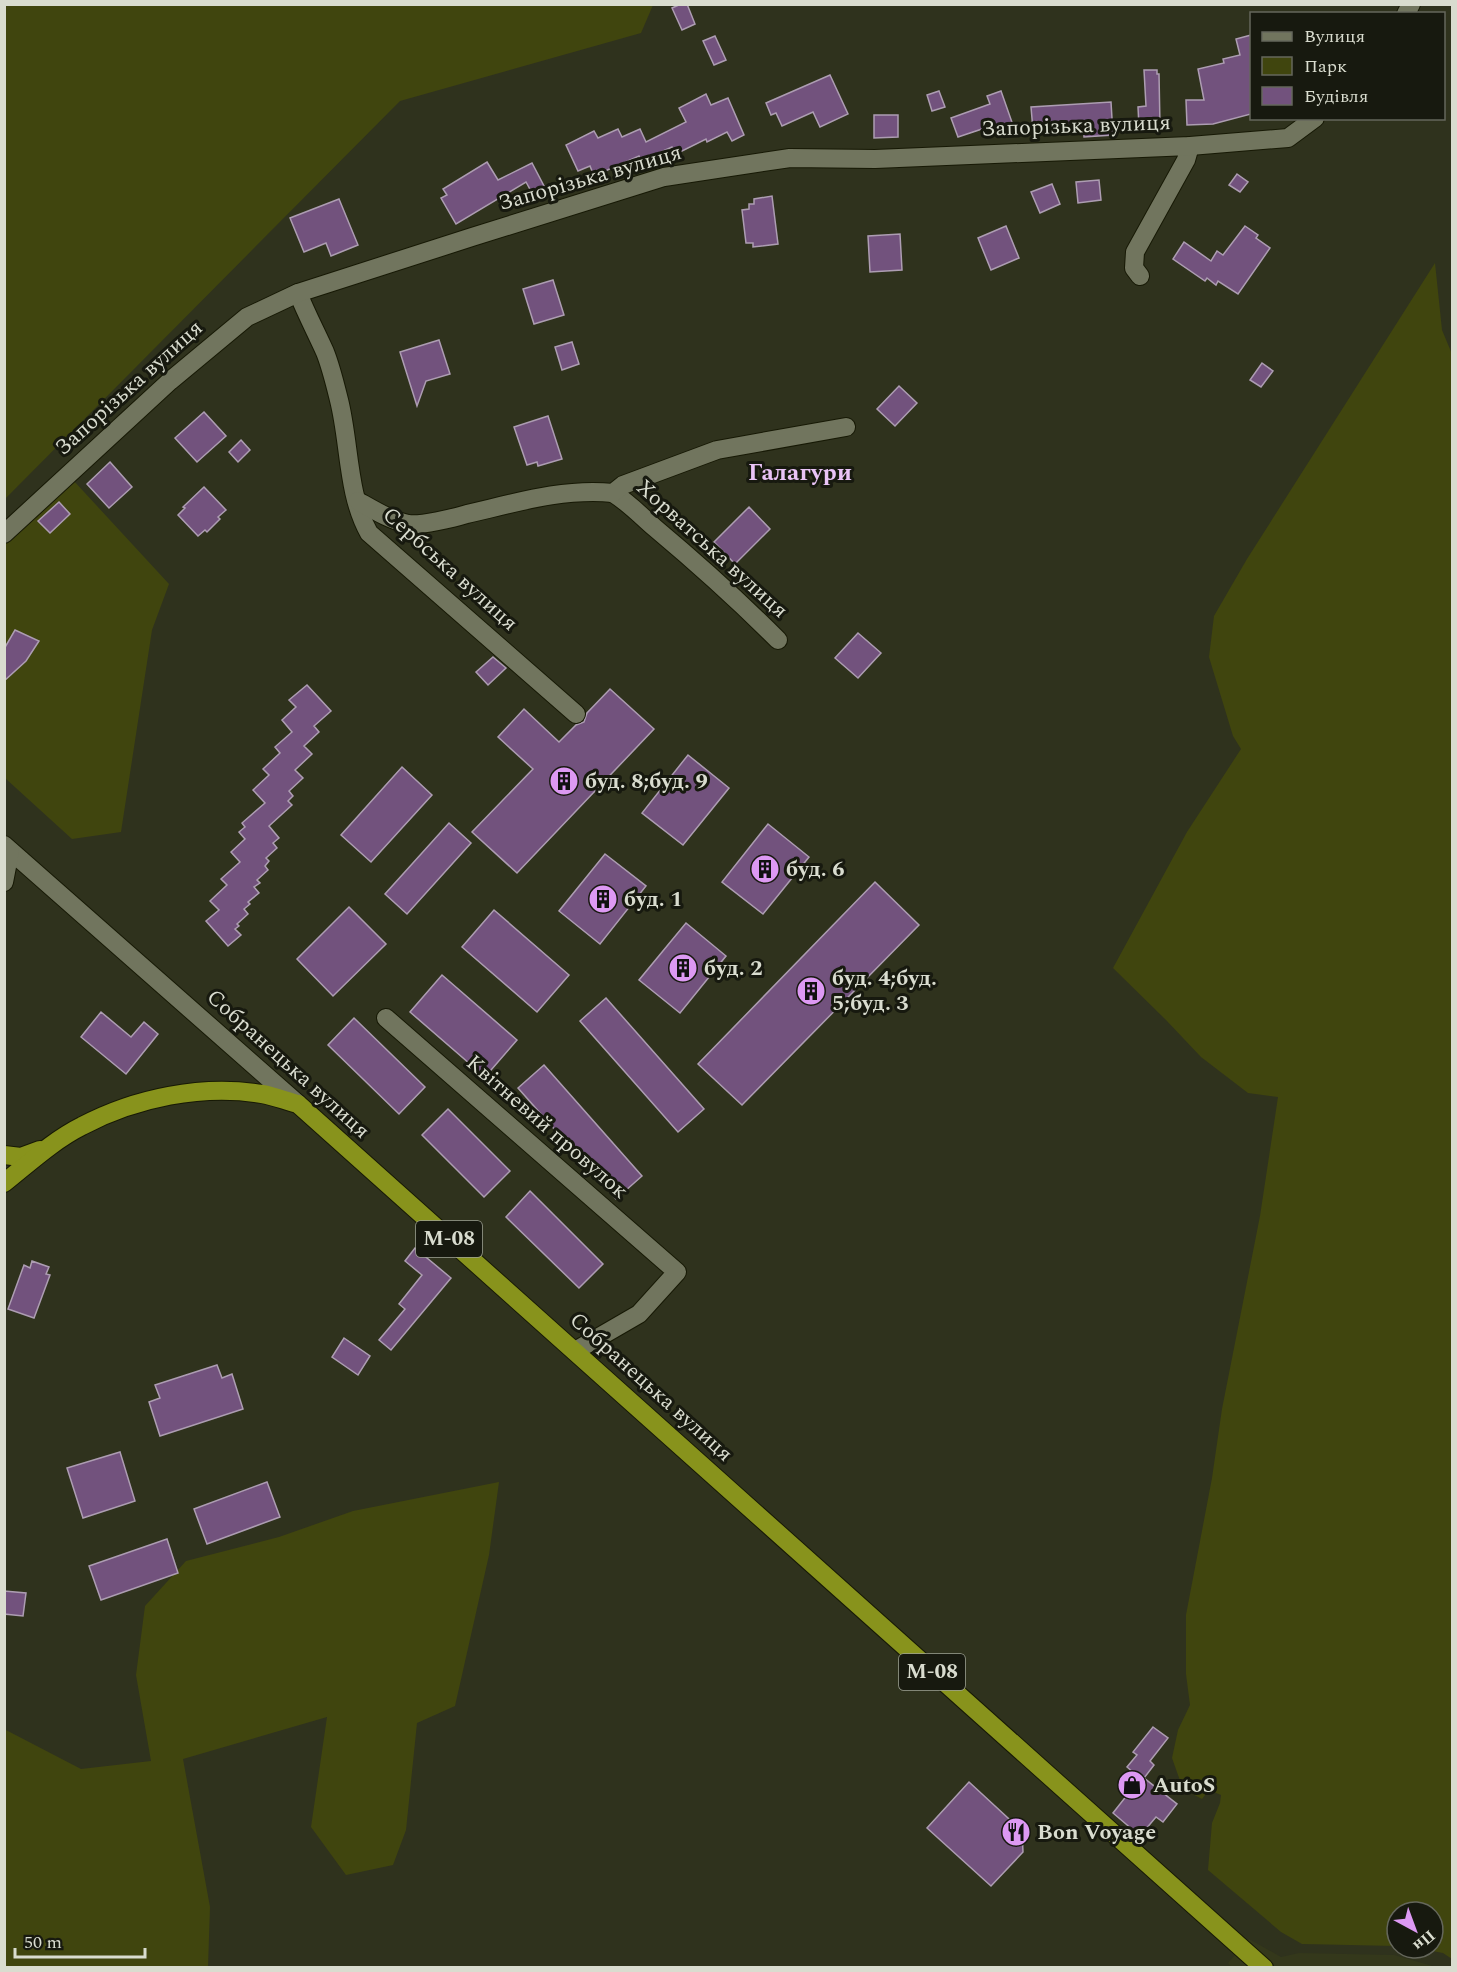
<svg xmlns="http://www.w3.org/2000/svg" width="1457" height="1972" font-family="Spectral,serif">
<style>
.built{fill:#34381b}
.green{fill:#40450e}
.building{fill:#72527d;stroke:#ad9db2;stroke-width:1.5}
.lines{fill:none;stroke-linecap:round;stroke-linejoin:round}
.street-casing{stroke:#171905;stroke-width:20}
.secondary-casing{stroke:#171905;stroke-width:20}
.highway-casing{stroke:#171905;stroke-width:20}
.street{stroke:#71755e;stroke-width:18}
.secondary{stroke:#71755e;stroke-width:18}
.highway{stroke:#88931c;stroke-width:18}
.labels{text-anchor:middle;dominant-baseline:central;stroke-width:6;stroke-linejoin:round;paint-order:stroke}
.shield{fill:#17190f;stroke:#9fa295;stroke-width:1.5}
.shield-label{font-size:21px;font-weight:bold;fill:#d9dccf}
.street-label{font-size:22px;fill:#d9dccf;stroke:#17190f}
.poi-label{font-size:22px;font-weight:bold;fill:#d9dccf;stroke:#17190f;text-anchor:start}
.neighbourhood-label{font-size:24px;font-weight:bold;fill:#eac4f7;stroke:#17190f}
</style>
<rect width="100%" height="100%" fill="#2f321d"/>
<!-- built -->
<polygon class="built" points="1249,1939 1281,1957 1299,1953 1394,1955 1436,1967 1232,1968 1228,1963"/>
<!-- green -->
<g class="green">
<polygon points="5,4 653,4 653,5 641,33 400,101 5,499"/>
<polygon points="1435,263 1442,330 1452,354 1452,1959 1443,1953 1416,1948 1433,1948 1433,1912 1397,1912 1397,1946 1302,1944 1281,1932 1208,1870 1212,1823 1220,1803 1221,1795 1209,1790 1202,1799 1183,1789 1172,1758 1178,1730 1190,1705 1186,1674 1186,1615 1212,1478 1222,1409 1260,1216 1278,1097 1248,1093 1201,1057 1166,1020 1113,968 1187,832 1241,749 1233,736 1209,657 1214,616 1247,559"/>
<polygon points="73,480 169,584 152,630 121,832 72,839 5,778 4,544"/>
<polygon points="499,1482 489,1555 455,1706 417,1723 406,1830 393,1865 346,1875 311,1827 327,1717 183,1759 210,1907 208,1967 5,1967 4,1729 81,1769 151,1761 136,1675 145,1606 186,1561 279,1537 353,1511"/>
</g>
<!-- building -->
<g class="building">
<polygon points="681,4 687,4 695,24 682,30 672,8"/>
<polygon points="1251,35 1251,114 1213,124 1187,125 1186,100 1204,100 1198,69 1224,63 1223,59 1240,55 1236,39"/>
<polygon points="715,36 726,60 714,65 703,41"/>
<polygon points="1144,70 1157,70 1157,74 1159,74 1160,126 1139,127 1138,107 1146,106"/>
<polygon points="830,75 848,114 820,127 813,112 782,126 776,113 771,115 766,103"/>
<polygon points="939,91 945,107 932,111 927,95"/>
<polygon points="1001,91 1014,128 1000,133 997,124 958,137 951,118 990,104 987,96"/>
<polygon points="706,94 711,105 728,98 744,135 732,141 727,132 707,142 706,139 676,154 672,147 641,161 639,156 594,176 590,166 578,171 566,145 594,131 598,138 618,129 622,137 640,129 646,142 686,122 679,108"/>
<polygon points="1111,102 1113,135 1084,137 1083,126 1033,130 1031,107"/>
<polygon points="874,115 898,115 898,137 874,138"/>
<polygon points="487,162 498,180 532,163 544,186 532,193 526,182 456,224 441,198 447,195 443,189"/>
<polygon points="1237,174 1248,182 1240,192 1229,185"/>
<polygon points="1099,180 1101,200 1078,203 1076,182"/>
<polygon points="1052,184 1060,204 1040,213 1031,192"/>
<polygon points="772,196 778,244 753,247 753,243 746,243 742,210 749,209 749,204 754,204 754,199"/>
<polygon points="339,199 358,245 331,256 326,243 304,252 290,218"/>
<polygon points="1006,226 1019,258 991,270 978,238"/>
<polygon points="1245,226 1258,235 1256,238 1270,248 1238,294 1218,281 1216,285 1207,278 1205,281 1173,259 1184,242 1211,261 1217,251 1223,255"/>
<polygon points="900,234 902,270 870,272 868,236"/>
<polygon points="553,280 564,315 534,324 523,289"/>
<polygon points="439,340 450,374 426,381 417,406 400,352"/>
<polygon points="572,342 579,364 562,370 555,347"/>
<polygon points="1262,363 1273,371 1261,387 1250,380"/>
<polygon points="899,386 917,403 895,426 877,409"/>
<polygon points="204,412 226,436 197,462 175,438"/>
<polygon points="548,416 562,459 538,466 537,462 527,465 514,427"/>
<polygon points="241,440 250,450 238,462 229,452"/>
<polygon points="110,462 132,487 109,508 87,484"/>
<polygon points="204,487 226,510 218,517 220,519 207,532 205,530 198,536 178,515 185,508 183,507"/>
<polygon points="59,502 70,514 50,533 38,521"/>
<polygon points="749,507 770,529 735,564 714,542"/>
<polygon points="15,630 39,641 26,661 4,681 4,649"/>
<polygon points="858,633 881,653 858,678 835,658"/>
<polygon points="493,657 506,668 488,685 476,672"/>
<polygon points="307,685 331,711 314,726 319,732 304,746 312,754 295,770 303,778 289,791 293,796 288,801 292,805 269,826 279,838 273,843 277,848 266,858 269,861 265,866 268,870 257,880 260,883 254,887 259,893 248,902 250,904 244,909 248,914 237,924 239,926 235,929 241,935 228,946 206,921 219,910 210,901 227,885 221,879 240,862 231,852 245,839 239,832 245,827 242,823 265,803 253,790 269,775 263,769 280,753 275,747 292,732 282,720 296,707 289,700"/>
<polygon points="610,689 654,729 517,873 472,832 533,769 498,737 524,709 559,742 576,725 584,722 587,713"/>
<polygon points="688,755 729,788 683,845 642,813"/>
<polygon points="402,767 432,795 371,862 341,835"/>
<polygon points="449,823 471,843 407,914 385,894"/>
<polygon points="768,824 809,857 763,914 722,882"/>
<polygon points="605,854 646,886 600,944 559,911"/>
<polygon points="875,882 919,925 742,1105 698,1064"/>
<polygon points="349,907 386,944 333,996 297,959"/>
<polygon points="494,910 569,975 537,1012 462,947"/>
<polygon points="686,923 726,956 680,1013 639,980"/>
<polygon points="442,975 517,1040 485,1077 410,1012"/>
<polygon points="606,998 704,1109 678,1132 580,1021"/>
<polygon points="101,1012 131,1037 144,1022 158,1034 126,1074 81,1037"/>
<polygon points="354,1018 425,1087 399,1114 328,1045"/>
<polygon points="544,1065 642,1176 616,1199 518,1088"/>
<polygon points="448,1109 510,1171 484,1197 422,1135"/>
<polygon points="530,1191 603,1264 579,1288 506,1217"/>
<polygon points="415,1248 451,1278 391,1350 379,1340 405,1309 399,1304 422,1275 405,1261"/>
<polygon points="32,1261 49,1267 46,1274 50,1275 34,1318 8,1309 24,1265 30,1268"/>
<polygon points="344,1338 370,1356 358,1375 332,1357"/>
<polygon points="217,1365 222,1378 232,1374 243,1409 160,1436 149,1402 160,1398 155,1385"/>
<polygon points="120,1452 135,1501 83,1518 67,1468"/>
<polygon points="267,1482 280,1517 207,1544 194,1509"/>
<polygon points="167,1539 178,1573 101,1600 89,1566"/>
<polygon points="4,1591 26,1593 23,1616 4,1614"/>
<polygon points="1153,1727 1168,1738 1150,1761 1154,1765 1144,1778 1177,1804 1163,1822 1156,1817 1140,1836 1113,1813 1128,1794 1121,1789 1134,1773 1127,1767 1137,1755 1133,1752"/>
<polygon points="969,1782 1022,1831 1023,1852 991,1886 927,1828"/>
</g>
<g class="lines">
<!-- street casing -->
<g class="street-casing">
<g id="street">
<polyline points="1406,14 1411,4"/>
<polyline points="1140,276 1134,268 1135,252 1186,160 1190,146"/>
<path d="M298,293C306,313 316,332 325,352C331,367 335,384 339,400C350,444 347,494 369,533L576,714"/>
<path d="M613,493C629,503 641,516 655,528C698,564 739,601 778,640"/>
<path d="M358,501C374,510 390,520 408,524C420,526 454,518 467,514C515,503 563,488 613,493L623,485L717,450L846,427"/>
<polyline points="4,534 170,381 247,317 298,293 472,237 664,177 790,158 875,159 1190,146 1288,138 1315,118"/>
<polyline points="386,1018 677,1272 639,1314 575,1351"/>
</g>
</g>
<!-- secondary casing -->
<g class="secondary-casing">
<g id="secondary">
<polyline points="4,845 298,1104"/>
<polyline points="4,882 10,851"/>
</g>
</g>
<!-- highway casing -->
<g class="highway-casing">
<g id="highway">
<polyline points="4,1155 21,1157 40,1150"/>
<path d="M4,1183C29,1163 54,1140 82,1126C135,1098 202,1084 262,1094C274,1096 286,1101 298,1104L1264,1968"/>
</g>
</g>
<!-- street -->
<use href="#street" class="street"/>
<!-- secondary -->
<use href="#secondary" class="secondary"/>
<!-- highway -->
<use href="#highway" class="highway"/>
</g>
<!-- icons -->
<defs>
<g id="building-disc" transform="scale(1.5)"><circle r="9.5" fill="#dd99f3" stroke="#17190f"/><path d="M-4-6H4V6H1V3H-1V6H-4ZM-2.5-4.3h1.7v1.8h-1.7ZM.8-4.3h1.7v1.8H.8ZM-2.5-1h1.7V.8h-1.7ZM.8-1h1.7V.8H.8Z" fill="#111"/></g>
<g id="shop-disc" transform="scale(1.5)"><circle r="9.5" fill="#dd99f3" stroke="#17190f"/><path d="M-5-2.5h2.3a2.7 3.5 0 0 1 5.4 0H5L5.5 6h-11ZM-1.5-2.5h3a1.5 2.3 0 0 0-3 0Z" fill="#111"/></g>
<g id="restaurant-disc" transform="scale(1.5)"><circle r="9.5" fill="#dd99f3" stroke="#17190f"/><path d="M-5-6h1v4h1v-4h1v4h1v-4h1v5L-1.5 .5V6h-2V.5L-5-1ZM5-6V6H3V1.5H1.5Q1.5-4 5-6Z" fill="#111"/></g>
</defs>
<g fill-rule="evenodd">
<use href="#building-disc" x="564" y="781"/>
<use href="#building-disc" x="765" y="869"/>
<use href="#building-disc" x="603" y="899"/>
<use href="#building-disc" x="683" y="968"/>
<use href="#building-disc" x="811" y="991"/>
<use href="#shop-disc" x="1132" y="1785"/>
<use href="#restaurant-disc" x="1016" y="1832"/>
</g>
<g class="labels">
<!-- shield labels -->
<g class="shield">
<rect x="416" y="1221" width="66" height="36" rx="4.5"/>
<rect x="899" y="1654" width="66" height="36" rx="4.5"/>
</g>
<g class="shield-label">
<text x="449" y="1239">М-08</text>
<text x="932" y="1672">М-08</text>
</g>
<!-- street labels -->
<g class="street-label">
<text transform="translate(1076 126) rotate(-2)">Запорізька вулиця</text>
<text transform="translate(590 178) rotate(-16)">Запорізька вулиця</text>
<text transform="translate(129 388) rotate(-42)">Запорізька вулиця</text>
<text transform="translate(712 549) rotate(42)">Хорватська вулиця</text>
<text transform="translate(450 569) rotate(42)">Сербська вулиця</text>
<text transform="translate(288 1064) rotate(42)">Собранецька вулиця</text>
<text transform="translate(547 1127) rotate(41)">Квітневий провулок</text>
<text transform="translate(651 1387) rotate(42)">Собранецька вулиця</text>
</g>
<!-- poi labels -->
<g class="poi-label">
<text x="585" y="781">буд. 8;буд. 9</text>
<text x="786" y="869">буд. 6</text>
<text x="624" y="899">буд. 1</text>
<text x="704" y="968">буд. 2</text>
<text x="832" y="978">буд. 4;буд.<tspan x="832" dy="25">5;буд. 3</tspan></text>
<text x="1153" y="1785">AutoS</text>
<text x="1037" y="1832">Bon Voyage</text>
</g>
<!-- neighbourhood labels -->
<g class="neighbourhood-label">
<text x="800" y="473">Галагури</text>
</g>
</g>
<!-- border -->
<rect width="1457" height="1972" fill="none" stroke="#d9dccf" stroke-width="12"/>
<!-- legend -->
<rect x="1250" y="12" width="195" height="108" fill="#17190f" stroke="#65675c" stroke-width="1.5"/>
<rect x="1262" y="32" width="30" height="9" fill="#71755e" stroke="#65675c" stroke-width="1.5"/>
<text x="1304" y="42" font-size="18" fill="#d9dccf">Вулиця</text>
<rect x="1262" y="57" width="30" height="18" fill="#40450e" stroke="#65675c" stroke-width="1.5"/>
<text x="1304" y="72" font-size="18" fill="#d9dccf">Парк</text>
<rect x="1262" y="87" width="30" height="18" fill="#72527d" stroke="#65675c" stroke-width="1.5"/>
<text x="1304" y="102" font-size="18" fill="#d9dccf">Будівля</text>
<!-- north arrow -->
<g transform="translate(1415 1930) rotate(139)"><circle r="28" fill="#17190f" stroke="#65675c" stroke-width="1.5"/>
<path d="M0-4.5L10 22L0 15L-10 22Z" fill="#dd99f3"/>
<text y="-9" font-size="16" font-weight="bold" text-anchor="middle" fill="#d9dccf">Пн</text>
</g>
<!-- scale -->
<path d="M15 1948v9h130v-9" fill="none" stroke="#d9dccf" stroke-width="3"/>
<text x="24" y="1948" font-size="18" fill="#d9dccf" stroke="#17190f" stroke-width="4.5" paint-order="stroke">50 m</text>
</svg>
